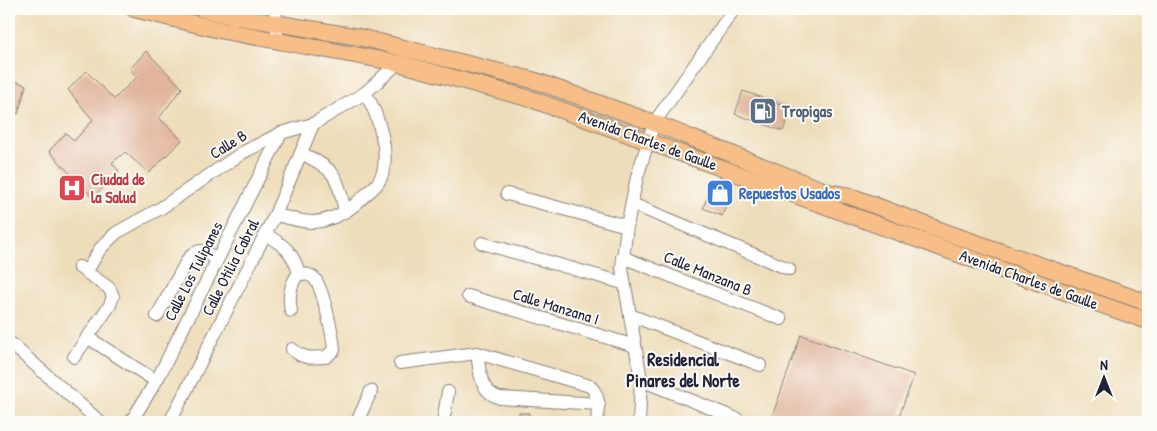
<svg xmlns="http://www.w3.org/2000/svg" width="1157" height="431" font-family="'Patrick Hand',sans-serif">
<style>
.building{fill:#e1b59c}
.lines{fill:none;stroke-linecap:round;stroke-linejoin:round}
.minor-casing{stroke:#88807a;stroke-width:14}
.major-casing{stroke:#88807a;stroke-width:18}
.minor{stroke:#fff;stroke-width:12}
.major{stroke:#f7be87;stroke-width:16}
.labels{text-anchor:middle;dominant-baseline:central;stroke-width:4;stroke-linejoin:round;paint-order:stroke}
.service-label{font-size:16px;font-weight:bold;fill:#4e5e75;stroke:#fdfcf7;text-anchor:start}
.street-label{font-size:16px;fill:#22223b;stroke:#fdfcf7}
.health-label{font-size:16px;font-weight:bold;fill:#be3a42;stroke:#fdfcf7;text-anchor:start}
.shop-label{font-size:16px;font-weight:bold;fill:#366cbe;stroke:#fdfcf7;text-anchor:start}
.neighbourhood-label{font-size:18px;font-weight:bold;fill:#22223b;stroke:#fdfcf7}
</style>
<rect width="100%" height="100%" fill="#fdfcf7"/>
<filter id="ink" filterUnits="userSpaceOnUse"><feTurbulence type="fractalNoise" baseFrequency=".02" numOctaves="2"/><feDisplacementMap in="SourceGraphic" scale="10" xChannelSelector="R" yChannelSelector="G"/><feConvolveMatrix kernelMatrix="1 2 1 2 8 2 1 2 1" color-interpolation-filters="sRGB"/></filter>
<filter id="wash" filterUnits="userSpaceOnUse"><feTurbulence type="fractalNoise" baseFrequency=".0096" numOctaves="4" result="noise"/><feDisplacementMap in="SourceGraphic" scale="20" xChannelSelector="R" yChannelSelector="G"/><feGaussianBlur stdDeviation="1.12" result="paint"/><feColorMatrix in="noise" values="0 0 0 0 0 0 0 0 0 0 0 0 0 0 0 0 0 1.4 0 .05"/><feComposite in="paint" operator="in"/></filter>
<g filter="url(#wash)">
<rect width="100%" height="100%" fill="#eeddba"/>
<g id="blocks">
<!-- building -->
<g class="building">
<polygon points="146,51 182,88 159,118 182,140 149,173 125,152 112,163 119,171 93,198 49,151 66,133 74,141 93,120 68,90 86,71 114,99 137,77 130,69"/>
<polygon points="9,79 26,85 18,114 9,111"/>
<polygon points="743,91 792,108 783,131 735,114"/>
<polygon points="712,186 731,194 722,216 703,208"/>
<polygon points="801,335 914,375 897,422 770,422"/>
<polygon points="519,413 529,413 529,422 518,422"/>
</g>
</g>
</g>
<g filter="url(#ink)">
<use href="#blocks" fill-opacity="0" stroke="#88807a" stroke-width="1"/>
<g class="lines">
<!-- minor casing -->
<g class="minor-casing">
<g id="minor">
<polyline points="275,9 277,31"/>
<path d="M301,153C336,171 336,173 345,211"/>
<polyline points="507,194 627,226"/>
<polyline points="632,204 789,269"/>
<path d="M275,215C287,217 300,222 313,222C330,221 348,212 360,200C366,194 375,188 379,181C393,159 378,113 365,93"/>
<path d="M265,234C285,246 292,251 299,273C305,274 310,274 314,278C323,287 333,336 334,350L326,357C312,358 303,359 292,349"/>
<polyline points="482,243 623,283"/>
<polyline points="622,257 781,319"/>
<polyline points="87,271 100,249 116,233 161,208 242,153 281,133 313,124 365,93 398,63"/>
<polyline points="468,296 635,346"/>
<path d="M291,311C288,296 290,284 299,273"/>
<polyline points="630,315 760,365"/>
<path d="M157,316L188,259C201,246 204,251 217,260"/>
<polyline points="87,337 156,381"/>
<polyline points="9,342 100,422"/>
<path d="M477,353C480,371 479,392 500,398L599,404"/>
<polyline points="74,357 110,305 113,296 109,288 79,267"/>
<path d="M400,363L477,353L590,386C601,397 598,407 597,422"/>
<polyline points="641,380 737,419"/>
<polyline points="131,422 159,376 281,133"/>
<polyline points="170,422 275,215 313,124"/>
<polyline points="357,422 371,391"/>
<polyline points="443,422 448,392"/>
<polyline points="639,422 641,380 622,268 627,226 637,177 654,123 734,9"/>
</g>
</g>
<!-- major casing -->
<g class="major-casing">
<g id="major">
<polyline points="134,9 224,31 398,63 531,99 1002,270 1148,321"/>
<polyline points="202,9 227,15 359,37 536,81 654,123 807,184 828,192 850,196 942,231 1148,303"/>
</g>
</g>
<!-- minor -->
<use href="#minor" class="minor"/>
<!-- major -->
<use href="#major" class="major"/>
</g>
</g>
<!-- icons -->
<defs>
<g id="fuel-square" transform="scale(1.4375)"><rect x="-9" y="-9" width="18" height="18" rx="4" fill="#5c6f8a" stroke="#fdfcf7"/><path d="M-5.5-6h7V0h2V4h1.3V-2.5L3-4.5l.8-.8L6-3V5H2.5V1h-1V6h-7ZM-4.2-4.7v3.2H.2V-4.7Z" fill="#fff"/></g>
<g id="hospital-square" transform="scale(1.4375)"><rect x="-9" y="-9" width="18" height="18" rx="4" fill="#e0444e" stroke="#fdfcf7"/><path d="M-5-5h3v3.5h4V-5h3V5h-3V1.5h-4V5h-3Z" fill="#fff"/></g>
<g id="shop-square" transform="scale(1.4375)"><rect x="-9" y="-9" width="18" height="18" rx="4" fill="#3f7fe0" stroke="#fdfcf7"/><path d="M-5-2.5h2.3a2.7 3.5 0 0 1 5.4 0H5L5.5 6h-11ZM-1.5-2.5h3a1.5 2.3 0 0 0-3 0Z" fill="#fff"/></g>
</defs>
<g fill-rule="evenodd">
<use href="#fuel-square" x="763" y="111"/>
<use href="#hospital-square" x="72" y="188"/>
<use href="#shop-square" x="720" y="193"/>
</g>
<g class="labels">
<!-- service labels -->
<g class="service-label">
<text x="782" y="111">Tropigas</text>
</g>
<!-- street labels -->
<g class="street-label">
<text transform="translate(648 140) rotate(20)">Avenida Charles de Gaulle</text>
<text transform="translate(228 144) rotate(-32)">Calle B</text>
<text transform="translate(230 267) rotate(-63)">Calle Otilia Cabral</text>
<text transform="translate(193 271) rotate(-63)">Calle Los Tulipanes</text>
<text transform="translate(708 273) rotate(22)">Calle Manzana B</text>
<text transform="translate(1029 279) rotate(20)">Avenida Charles de Gaulle</text>
<text transform="translate(556 306) rotate(17)">Calle Manzana I</text>
</g>
<!-- health labels -->
<g class="health-label">
<text x="91" y="179">Ciudad de<tspan x="91" dy="18">la Salud</tspan></text>
</g>
<!-- shop labels -->
<g class="shop-label">
<text x="739" y="193">Repuestos Usados</text>
</g>
<!-- neighbourhood labels -->
<g class="neighbourhood-label">
<text x="683" y="359">Residencial<tspan x="683" dy="21">Pinares del Norte</tspan></text>
</g>
</g>
<!-- margin -->
<rect width="1157" height="431" fill="none" stroke="#fdfcf7" stroke-width="30"/>
<!-- north arrow -->
<g transform="translate(1104 378)" stroke="#fdfcf7" stroke-width="4" paint-order="stroke">
<path d="M0-4L9 19L0 12L-9 19Z" fill="#22223b"/>
<text y="-8" font-size="14" font-weight="bold" text-anchor="middle" fill="#22223b">N</text>
</g>
</svg>
